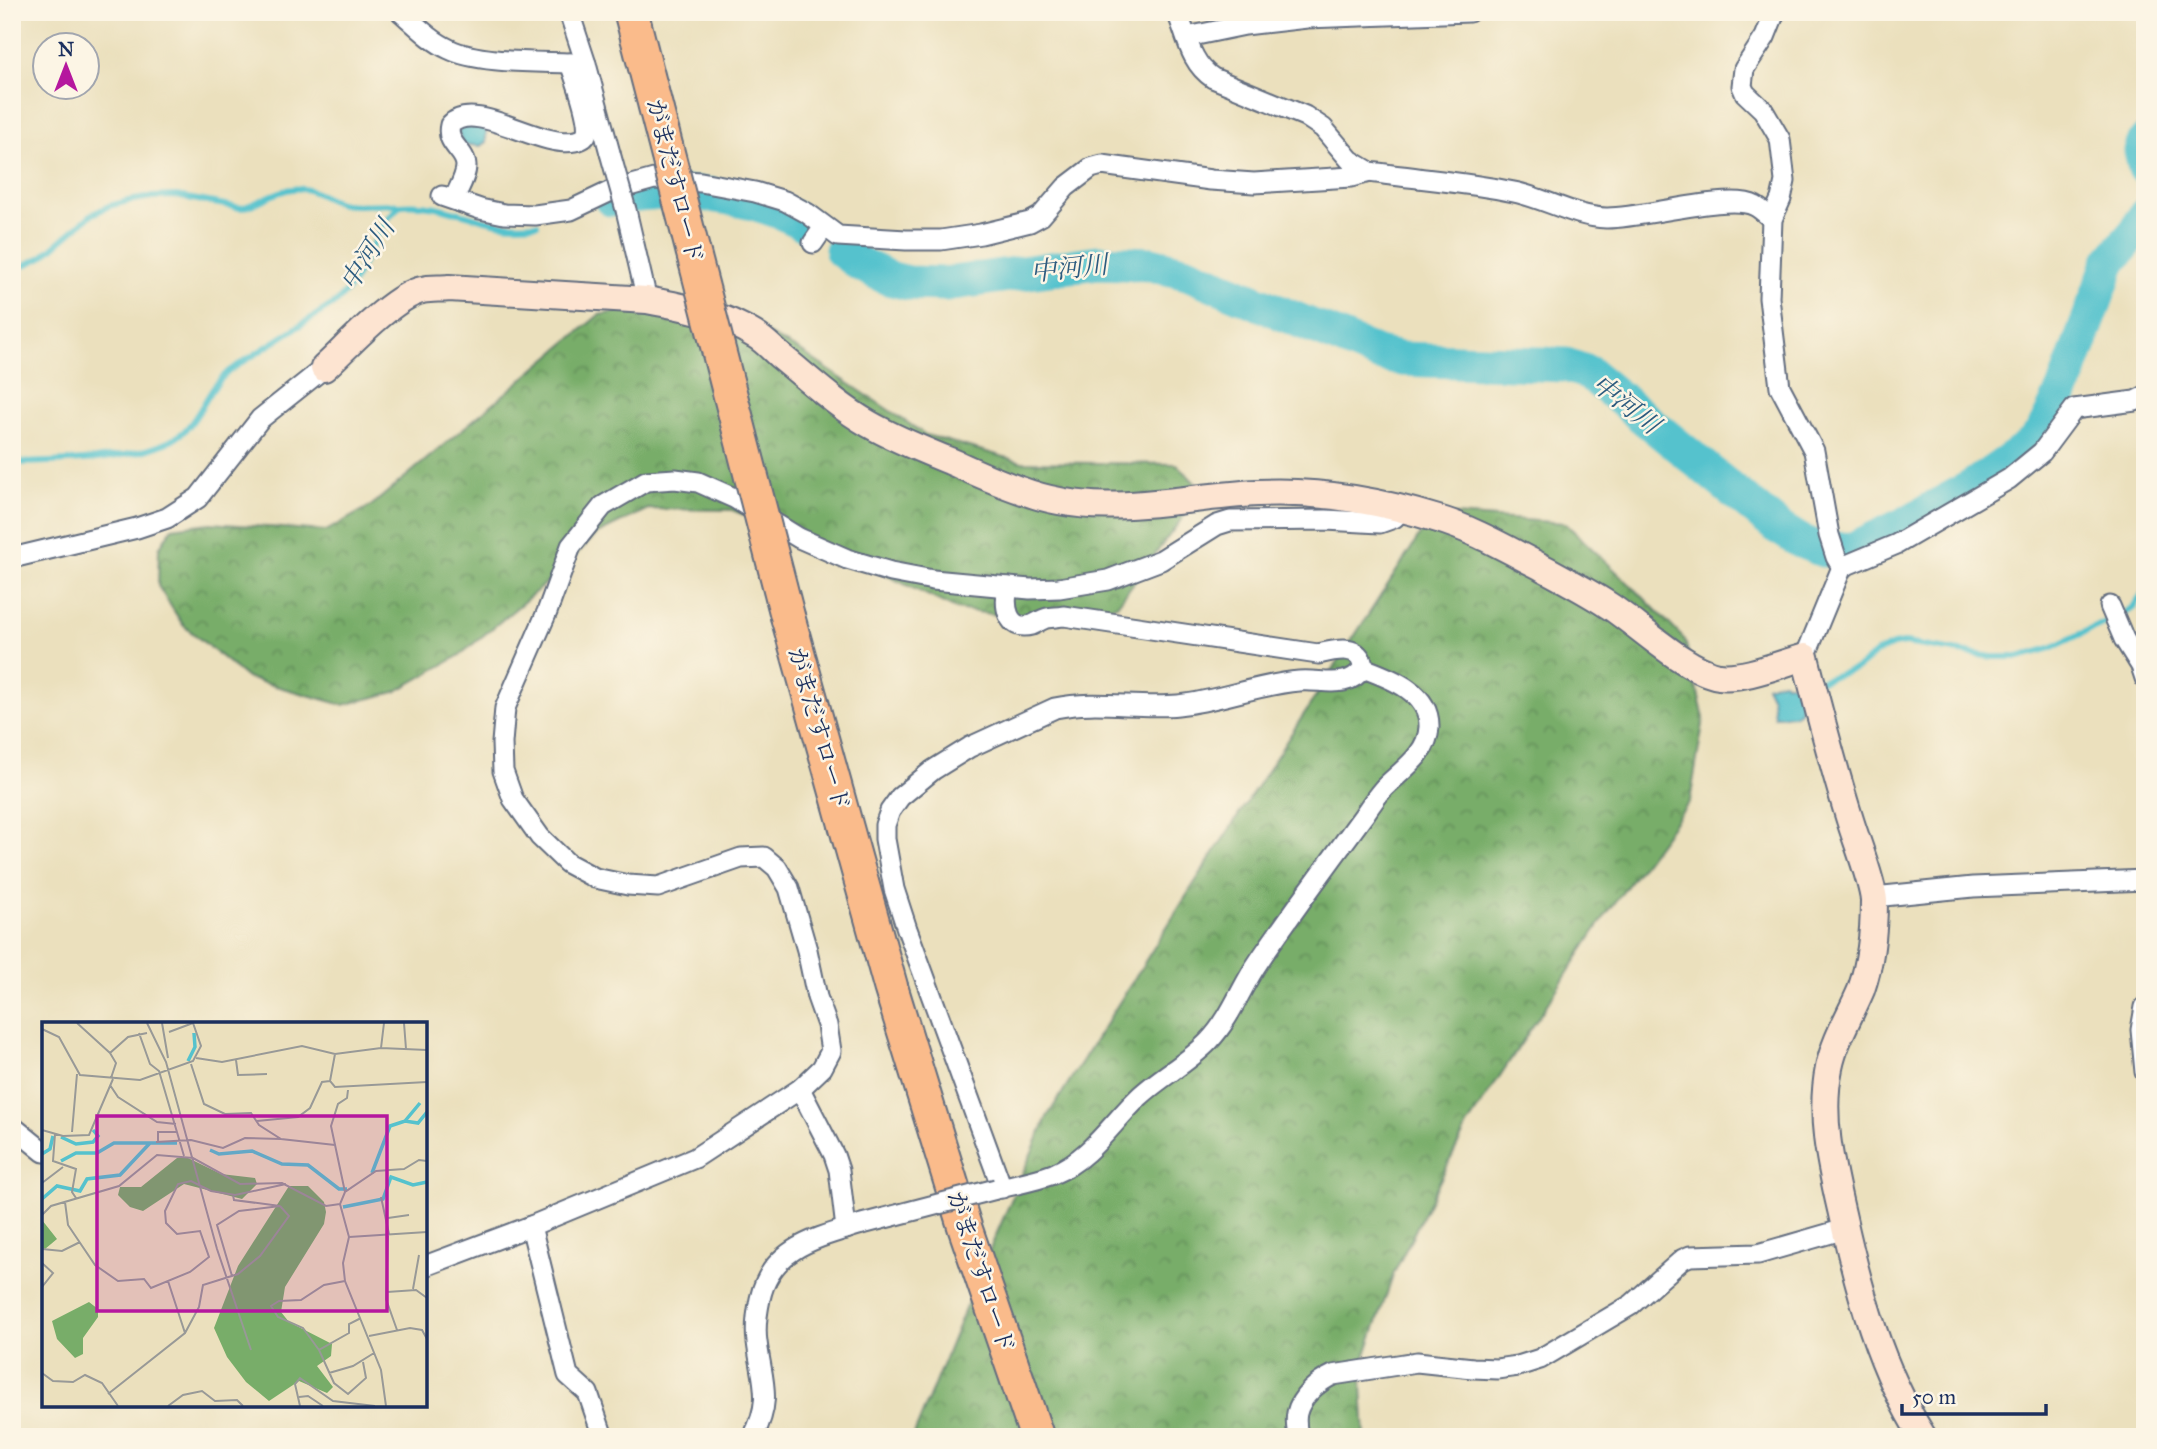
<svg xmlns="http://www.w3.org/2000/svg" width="2157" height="1449" font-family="'IM FELL Great Primer','Noto Serif JP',serif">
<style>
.forest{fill:url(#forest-crowns);stroke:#4a6e64;stroke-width:2}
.water{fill:#55c2cd;stroke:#387896;stroke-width:2}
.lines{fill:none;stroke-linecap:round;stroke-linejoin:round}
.stream{stroke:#55c2cd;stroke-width:6}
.river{stroke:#55c2cd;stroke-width:35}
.street-casing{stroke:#646d7f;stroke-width:23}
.secondary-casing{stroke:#646d7f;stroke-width:30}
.highway-casing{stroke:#646d7f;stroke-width:37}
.street{stroke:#fff;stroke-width:19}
.secondary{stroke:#fde4d1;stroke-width:26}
.highway{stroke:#fabb8b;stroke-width:33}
.street-bridge-casing{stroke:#646d7f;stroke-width:23;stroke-linecap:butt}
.highway-bridge-casing{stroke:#646d7f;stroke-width:37;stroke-linecap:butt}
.street-bridge{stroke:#fff;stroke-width:19}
.highway-bridge{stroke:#fabb8b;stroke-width:33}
.labels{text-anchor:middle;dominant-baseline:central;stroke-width:5;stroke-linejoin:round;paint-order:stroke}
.street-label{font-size:24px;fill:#1b2f5e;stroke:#fcf5e5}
.water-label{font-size:26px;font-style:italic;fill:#2c5b7f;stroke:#fcf5e5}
.inset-river{fill:none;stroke:#55c2cd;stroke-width:3.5}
.inset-road{fill:none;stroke:#989997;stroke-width:2}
.view{fill:#b5179e;fill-opacity:0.15;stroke:#b5179e;stroke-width:3.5}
.inset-edge{fill:none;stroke:#1b2f5e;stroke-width:3.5}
</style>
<defs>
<pattern id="forest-crowns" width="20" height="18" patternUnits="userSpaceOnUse" patternTransform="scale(1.75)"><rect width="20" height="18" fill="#78ad69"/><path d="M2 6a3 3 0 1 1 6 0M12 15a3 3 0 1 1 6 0" fill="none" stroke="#628d5a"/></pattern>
</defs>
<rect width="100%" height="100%" fill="#fcf5e5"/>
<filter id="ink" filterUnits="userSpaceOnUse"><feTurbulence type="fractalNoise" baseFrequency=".0143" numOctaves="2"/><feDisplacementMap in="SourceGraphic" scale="14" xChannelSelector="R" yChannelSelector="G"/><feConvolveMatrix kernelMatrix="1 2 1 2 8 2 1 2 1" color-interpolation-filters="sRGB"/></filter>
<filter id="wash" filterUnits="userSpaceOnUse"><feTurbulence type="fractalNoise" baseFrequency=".00686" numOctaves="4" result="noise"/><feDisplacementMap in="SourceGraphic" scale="28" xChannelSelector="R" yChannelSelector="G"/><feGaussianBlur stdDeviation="1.57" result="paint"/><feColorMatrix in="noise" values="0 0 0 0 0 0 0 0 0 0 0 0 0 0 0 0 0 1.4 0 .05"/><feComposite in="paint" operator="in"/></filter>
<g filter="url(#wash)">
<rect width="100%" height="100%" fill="#ebe0bd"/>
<!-- forest -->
<g class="forest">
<polygon points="664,303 722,311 799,350 926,435 1022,462 1177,464 1196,484 1189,509 1117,605 1078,617 1014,617 956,609 847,556 732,510 648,509 597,534 551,579 460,655 395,692 343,705 247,678 183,625 158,586 159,548 172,528 210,523 326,531 372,505 599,315"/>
<polygon points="1455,515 1565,523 1641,595 1685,640 1704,718 1690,801 1605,916 1467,1126 1394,1273 1361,1369 1365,1437 913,1437 981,1270 1047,1117 1192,887 1429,521"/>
</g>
<!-- water -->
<g class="water">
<polygon points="474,125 486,130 486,142 480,146 462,144 458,130 461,127"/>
<polygon points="1784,681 1785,684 1798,684 1801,704 1800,711 1794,715 1774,716 1772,698 1766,686"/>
</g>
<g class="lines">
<!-- stream -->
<g class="stream">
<polyline points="12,149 12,163"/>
<path d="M12,271L42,257L91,215L109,206L128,201L152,197L176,196L241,208C259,204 274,191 292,189C311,186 322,198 339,203C356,208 381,202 400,205"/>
<path d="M12,463C55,462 160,462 188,427C204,408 209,388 229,371L338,301L351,286L384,223L400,205C434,201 465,217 498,223C511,226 524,225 537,224"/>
<polyline points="1819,681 1858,668 1876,653 1893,645 1905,643 1992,657 2019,657 2051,648 2123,614 2133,607 2145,590"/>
</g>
<!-- river -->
<g class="river">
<polyline points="2145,141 2141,151 2145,168"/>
<path d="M611,199C673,187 749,192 805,224"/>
<polyline points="842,251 860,264 888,278 908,283 946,284 1098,262 1151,264 1187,273 1378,354 1401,359 1566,365 1589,373 1776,526 1800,541 1823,550 1853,549 1905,524 1973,486 2026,449 2042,433 2052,414 2065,385 2109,263 2137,230 2145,215"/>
</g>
</g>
</g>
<g filter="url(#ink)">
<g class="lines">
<!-- street casing -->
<g class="street-casing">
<g id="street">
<path d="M401,12C416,25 431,41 449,49C481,65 549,61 586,64"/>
<polyline points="569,12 586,64 610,153"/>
<path d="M1177,12C1187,36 1190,63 1213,78L1305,116L1323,128L1350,160L1370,172C1418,179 1467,182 1514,192C1545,198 1574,217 1606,218C1641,219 1730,192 1755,206C1761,209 1767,215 1772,219"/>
<polyline points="1775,12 1765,37 1744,69 1742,86 1745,93 1763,110 1780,139 1785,181 1781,199 1772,219 1769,298 1780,387 1814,451 1829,535 1836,557 1842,567"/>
<polyline points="1187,37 1245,25 1307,18 1469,12"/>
<polyline points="442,196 480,209 504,214 535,215 571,210 611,191 654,179 701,182 755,192 785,201 807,213 838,236 906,240 941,240 981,234 1030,222 1041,216 1066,187 1091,168 1102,165 1211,180 1254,183 1351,177 1370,172"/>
<path d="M454,199C458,189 466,177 466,166C466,150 445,145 450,125C474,98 540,149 575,141C581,140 586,138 587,132C590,117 575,78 570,63"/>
<polyline points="626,210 647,300"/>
<polyline points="813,243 824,227"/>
<polyline points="12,558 137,528 167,518 198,498 260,419 324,368"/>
<polyline points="2110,606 2124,639 2141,666 2145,678"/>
<polyline points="1805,657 1842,567 1897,544 2009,479 2042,452 2074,409 2135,401 2145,396"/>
<polyline points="1874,897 1973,887 2145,880"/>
<polyline points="2145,1007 2141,1030 2145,1072"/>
<polyline points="800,1089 834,1155 839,1170 846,1229"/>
<polyline points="12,1126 44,1152"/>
<path d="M1002,1188L907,929L894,889L885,839V825L890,811L900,797L933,770L970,747L1055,708C1096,699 1137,709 1178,705C1219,701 1259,684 1299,681C1322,679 1349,690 1363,668C1362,643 1335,650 1318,654L1064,616C1059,617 1052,617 1047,618C1042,619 1037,623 1032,625C1006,632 1004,604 1008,587"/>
<path d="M996,1189C1015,1184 1035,1181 1053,1174C1090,1159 1111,1124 1139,1097C1160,1077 1188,1063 1209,1041C1231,1018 1241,987 1259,961C1293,911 1329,863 1364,815C1370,806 1376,797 1383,789C1400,771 1428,755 1429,727C1430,692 1390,678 1363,668"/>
<polyline points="531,1226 568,1375 588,1393 603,1437"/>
<polyline points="425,1266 531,1226 695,1158 800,1089 822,1068 831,1051 827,1025 817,997 807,950 789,888 777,868 764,857 741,858 658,887 628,885 595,878 567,863 540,837 513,799 503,771 502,743 505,708 547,612 571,546 603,506 646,481 675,479 698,482 734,498 799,538 847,559 891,572 933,580 1030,589 1059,588 1108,580 1161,560 1217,525 1230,521 1326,520 1380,523 1394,518 1404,508"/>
<path d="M753,1437C773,1398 762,1382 757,1342C755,1328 757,1313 760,1299C771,1247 817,1238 862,1224"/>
<path d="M1298,1437C1297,1429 1295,1421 1297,1413C1301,1396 1318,1382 1333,1375L1417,1362L1473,1368L1497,1369L1518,1366L1540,1359L1631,1305L1683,1259L1690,1256L1758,1254L1845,1229"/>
</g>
</g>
<!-- secondary casing -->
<g class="secondary-casing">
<path id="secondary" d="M324,368C347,347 393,296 422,290C430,288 440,289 449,288L647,300C685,307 722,314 755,335C764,340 771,348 779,355C809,379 836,405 869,424C895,439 923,450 950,461C973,471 996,482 1020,490C1101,521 1175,497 1258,493C1319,490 1380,501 1438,519C1472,529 1505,548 1536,564C1560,577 1585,590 1608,605C1638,624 1686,671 1719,676C1745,679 1779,664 1805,657C1819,711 1833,766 1850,820C1856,840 1873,883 1874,901C1874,931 1871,961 1861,990C1850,1016 1835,1039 1829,1068C1819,1117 1831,1166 1842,1214C1859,1291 1880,1369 1923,1437"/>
</g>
<!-- highway casing -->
<g class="highway-casing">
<polyline id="highway" points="788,618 891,988 965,1228 1037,1437"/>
</g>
<!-- street -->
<use href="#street" class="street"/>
<!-- secondary -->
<use href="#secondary" class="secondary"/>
<!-- highway -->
<use href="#highway" class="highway"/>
<!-- street-bridge casing -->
<g class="street-bridge-casing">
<g id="street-bridge">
<polyline points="610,153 626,210"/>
<polyline points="862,1224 996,1189"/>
</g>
</g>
<!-- highway-bridge casing -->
<g class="highway-bridge-casing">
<polyline id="highway-bridge" points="631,12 788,618"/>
</g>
<!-- street-bridge -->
<use href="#street-bridge" class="street-bridge"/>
<!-- highway-bridge -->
<use href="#highway-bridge" class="highway-bridge"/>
</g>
</g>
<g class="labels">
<!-- street labels -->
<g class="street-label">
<text transform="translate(675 181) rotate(76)">がまだすロード</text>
<text transform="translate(819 729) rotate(74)">がまだすロード</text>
<text transform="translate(981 1272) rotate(72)">がまだすロード</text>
</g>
<!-- water labels -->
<g class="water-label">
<text transform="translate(367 255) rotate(-58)">中河川</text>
<text transform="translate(1069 268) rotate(-6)">中河川</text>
<text transform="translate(1626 404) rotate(38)">中河川</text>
</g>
</g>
<!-- overview -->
<g transform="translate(42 1022)">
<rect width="385" height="385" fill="#ebe0bd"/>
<path d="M144,135L179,152L213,156L215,162L200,177L142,162L101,189L88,185L76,173L78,165H99L135,136ZM247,164H266L282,180L284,190L282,202L243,265L239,290L247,300L290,322L289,334L275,344L291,365L285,371L257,359L227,379L204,360L185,335L172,306L196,244ZM0,198L15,217L3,227L0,226ZM47,280L56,287V295L41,316V332L33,336L15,317L10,299Z" fill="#78ad69"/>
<path class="inset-river" d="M146,39L153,25L152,11M363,99L378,81M19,115L34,122L51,120L56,114L51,108M168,128L177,132L210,129L240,142L266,143L297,167H305M0,132L8,127L11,114M19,139L34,131H55L72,121H108M330,151L348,104L363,99L376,101L385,90M0,177L15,164L38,169L45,157L78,153L108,121H135M301,185L341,177L349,155L371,163L385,160"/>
<path class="inset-road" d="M35,1L68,31M105,1L124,40L175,227L209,328M120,1L126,36M362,1L364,27M0,7L17,15L38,53L98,58L151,39L159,24L151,1M127,10L151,1M97,11L108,42L117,49L142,134M339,26L342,1M293,32L288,59L293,65L385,60M154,36L180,40L260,24L293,32L339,26L385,28M194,38L196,53L225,52M149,42L162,82L183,92L209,91L217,103L239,117L293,123M69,56L74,41L68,31L86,15L105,11M68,63L76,75L115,100L134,102M215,99L256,95L268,86L280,60L288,59M0,108L21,114L47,113L71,57M30,110L35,52M13,112L11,139L34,147L30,170L34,176M114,120L149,118L181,126L203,116L239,117M116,120V110H134M0,161L21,145M303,170L289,104L296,82L305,76L306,68M339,175L347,212M23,180L26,203L53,243L76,259L102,257L109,266L148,250L167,235L158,209L135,212L124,201L123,189L136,162L149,159L169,169L193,173L244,162M0,193L9,184L77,164L115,133L151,136L198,162L240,161L284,184L298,182M346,196L367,193M346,212L344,277L355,308M307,215L385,210M0,227L20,229L38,220M0,241L11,251L0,265M190,254L175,203L197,189L238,184L192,178L191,173M126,259L143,311M371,267L377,233M345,270L374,268L385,276M319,296L307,302V311L277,328L292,361L306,372L324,356L321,340M327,314L368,306L380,308L385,317M277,328L261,306L236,295L229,284L237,279L259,278L282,263L303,259M0,351L11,359L31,360L43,353L60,361L76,384M287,351L311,344L332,331M385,358V335M66,372L143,311L157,285L161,263L196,252L218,234L247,194L238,184M257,375L266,374L281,384M126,384L141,373L160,369L173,379L195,378L201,384M258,384L253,362L258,356L291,379L333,384M344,384L339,348L303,259L301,241L307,215L298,182L303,170L334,149L362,147L377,138L385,139"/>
<path class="view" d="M55,94H345V289H55Z"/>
<rect width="385" height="385" class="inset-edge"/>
</g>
<!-- margin -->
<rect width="2157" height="1449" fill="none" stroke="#fcf5e5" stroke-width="42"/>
<!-- north arrow -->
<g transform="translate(66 66)"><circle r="33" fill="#fcf5e5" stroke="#a2a6af" stroke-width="2"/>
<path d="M0-5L12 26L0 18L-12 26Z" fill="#b5179e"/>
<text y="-10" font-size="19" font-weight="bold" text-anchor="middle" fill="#1b2f5e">N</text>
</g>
<!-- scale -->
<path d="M1902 1404v10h144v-10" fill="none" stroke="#1b2f5e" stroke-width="3.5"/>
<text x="1912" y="1404" font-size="21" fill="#1b2f5e" stroke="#fcf5e5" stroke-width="5" paint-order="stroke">50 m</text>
</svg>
